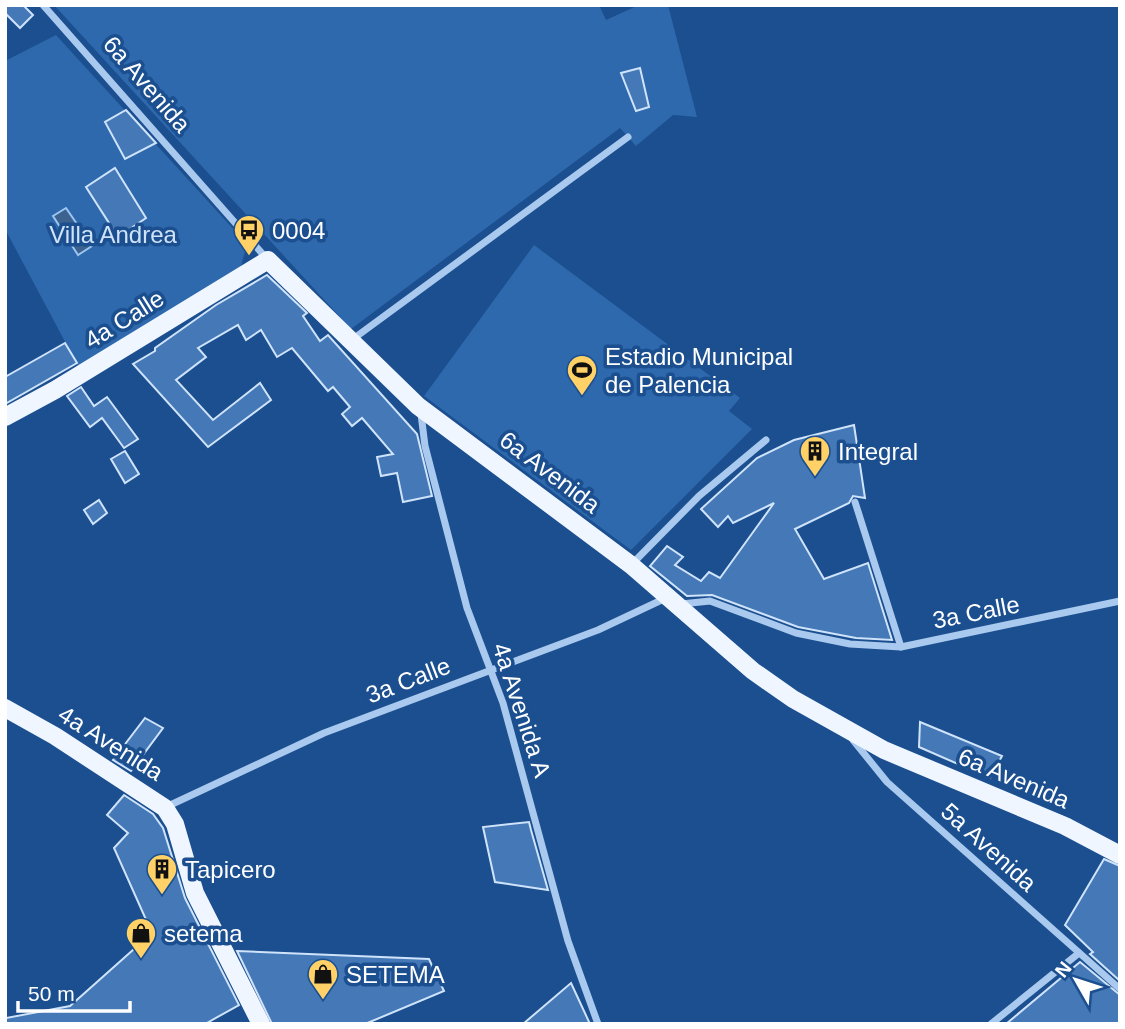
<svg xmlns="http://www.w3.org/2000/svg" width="1125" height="1029" font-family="Arial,sans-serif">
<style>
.green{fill:#2e69ad}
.water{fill:#3c6290;stroke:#9cc4f0;stroke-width:2}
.building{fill:#4478b7;stroke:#cfe3fa;stroke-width:2}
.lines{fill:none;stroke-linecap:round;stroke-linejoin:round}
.street{stroke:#a9c9ee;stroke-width:7}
.primary{stroke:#f0f6ff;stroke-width:18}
.labels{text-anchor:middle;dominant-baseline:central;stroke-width:7;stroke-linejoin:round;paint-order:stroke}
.street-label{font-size:24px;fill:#fff;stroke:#1b4f8f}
.poi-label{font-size:24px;fill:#fff;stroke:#1b4f8f;text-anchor:start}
.park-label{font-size:24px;fill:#cfe3fa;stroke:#1b4f8f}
</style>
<rect width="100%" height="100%" fill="#1b4f8f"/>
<!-- green -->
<g class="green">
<polygon points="54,5 599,5 606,20 639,5 668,5 697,117 673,115 636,146 620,128 351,329"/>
<polygon points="56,35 247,244 240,270 79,368 5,229 5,61"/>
<polygon points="534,245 740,398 729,411 752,429 631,550 424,396"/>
</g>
<!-- water -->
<polygon class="water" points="66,208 92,246 78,255 53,216"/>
<!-- building -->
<g class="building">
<polygon points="5,5 23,5 33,15 20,28 5,13"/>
<polygon points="640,68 649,107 636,111 621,73"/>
<polygon points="126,110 156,143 125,159 105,122"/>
<polygon points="115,168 146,218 118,237 86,187"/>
<polygon points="267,275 307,313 303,316 320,341 328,335 417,434 432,496 403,502 397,473 381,476 377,457 393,454 362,418 352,426 342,414 350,407 333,387 328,391 292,348 277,357 261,330 246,340 238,325 198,348 206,357 176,380 213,420 260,383 271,400 208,447 133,364 155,351 155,348 216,305"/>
<polygon points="65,343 77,363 5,404 5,377"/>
<polygon points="81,387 94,406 107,397 138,439 124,448 102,418 90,427 67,396"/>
<polygon points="854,425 865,498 853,496 849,503 795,529 824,579 868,563 892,640 856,638 798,627 712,595 687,596 650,566 667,546 683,557 675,565 701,581 709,572 720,578 774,503 733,523 728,516 718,527 701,509 757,458 794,440"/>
<polygon points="125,451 139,474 125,483 111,459"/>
<polygon points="99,500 107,513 93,524 84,510"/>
<polygon points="145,718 163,728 131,771 113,760"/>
<polygon points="920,722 1002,756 990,778 919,747"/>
<polygon points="124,795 153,814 163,828 185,898 239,1005 205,1024 6,1024 6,1018 70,1006 152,933 114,848 128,833 107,815"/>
<polygon points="529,822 531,830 548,890 495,882 483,827"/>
<polygon points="1104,859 1120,866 1120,981 1090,954 1093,952 1065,925"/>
<polygon points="237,951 429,959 444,991 365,1024 272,1024"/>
<polygon points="1080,962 1120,995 1120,1024 1006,1024"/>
<polygon points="571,983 590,1024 523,1024"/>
</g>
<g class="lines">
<!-- street -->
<g class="street">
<polyline points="43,5 267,259"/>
<polyline points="353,339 628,137"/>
<polyline points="421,414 425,446 467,608 503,703 568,941 598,1024"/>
<polyline points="855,502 901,647"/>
<polyline points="631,565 699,496 766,440"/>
<polyline points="681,604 710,601 796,633 850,644 901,647 1120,601"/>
<polyline points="853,740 887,782 1120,989"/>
<polyline points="166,807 324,733 598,630 668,597"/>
<polyline points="991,1024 1079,953"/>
</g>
<!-- primary -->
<g class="primary">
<polyline points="5,417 55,390 268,260 418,406 631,565 753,671 793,699 884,750 1065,826 1120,855"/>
<polyline points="5,708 55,736 165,808 175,824 195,893 261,1024"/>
</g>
</g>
<!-- icons -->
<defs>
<g id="bus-pin" transform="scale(1.575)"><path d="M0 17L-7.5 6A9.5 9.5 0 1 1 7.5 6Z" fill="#ffd166" stroke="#1b4f8f"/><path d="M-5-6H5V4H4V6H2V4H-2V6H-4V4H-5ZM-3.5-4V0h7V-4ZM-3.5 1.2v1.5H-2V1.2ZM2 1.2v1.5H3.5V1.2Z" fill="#111"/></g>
<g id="stadium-pin" transform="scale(1.575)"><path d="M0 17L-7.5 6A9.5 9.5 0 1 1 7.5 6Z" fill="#ffd166" stroke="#1b4f8f"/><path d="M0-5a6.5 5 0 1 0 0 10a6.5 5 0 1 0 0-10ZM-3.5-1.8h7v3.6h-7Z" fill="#111"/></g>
<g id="building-pin" transform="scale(1.575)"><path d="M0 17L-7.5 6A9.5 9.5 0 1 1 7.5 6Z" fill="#ffd166" stroke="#1b4f8f"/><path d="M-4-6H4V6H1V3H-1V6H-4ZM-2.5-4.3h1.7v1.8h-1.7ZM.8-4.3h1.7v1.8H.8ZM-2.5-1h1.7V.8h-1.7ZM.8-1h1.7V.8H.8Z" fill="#111"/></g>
<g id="shop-pin" transform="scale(1.575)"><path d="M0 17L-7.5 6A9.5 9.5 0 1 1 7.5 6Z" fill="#ffd166" stroke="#1b4f8f"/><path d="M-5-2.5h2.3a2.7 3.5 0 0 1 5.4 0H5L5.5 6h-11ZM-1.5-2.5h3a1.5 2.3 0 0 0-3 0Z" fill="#111"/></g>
</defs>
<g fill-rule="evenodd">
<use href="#bus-pin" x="249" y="230"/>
<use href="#stadium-pin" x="582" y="370"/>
<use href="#building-pin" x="815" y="451"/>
<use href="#building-pin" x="162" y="869"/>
<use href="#shop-pin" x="141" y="933"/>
<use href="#shop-pin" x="323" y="974"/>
</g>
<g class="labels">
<!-- street labels -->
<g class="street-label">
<text transform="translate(147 84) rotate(49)">6a Avenida</text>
<text transform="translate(124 319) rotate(-32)">4a Calle</text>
<text transform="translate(550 472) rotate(37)">6a Avenida</text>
<text transform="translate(976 612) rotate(-11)">3a Calle</text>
<text transform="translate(408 680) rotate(-21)">3a Calle</text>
<text transform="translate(522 710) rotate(72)">4a Avenida A</text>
<text transform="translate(111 743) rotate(32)">4a Avenida</text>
<text transform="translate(1014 778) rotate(23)">6a Avenida</text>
<text transform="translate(989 847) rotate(42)">5a Avenida</text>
</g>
<!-- poi labels -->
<g class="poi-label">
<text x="272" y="230">0004</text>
<text x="605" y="356">Estadio Municipal<tspan x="605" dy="28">de Palencia</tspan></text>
<text x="838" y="451">Integral</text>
<text x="185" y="869">Tapicero</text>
<text x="164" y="933">setema</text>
<text x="346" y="974">SETEMA</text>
</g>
<!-- park labels -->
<g class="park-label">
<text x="113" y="234">Villa Andrea</text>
</g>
</g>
<!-- border -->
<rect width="1125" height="1029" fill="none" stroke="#ffffff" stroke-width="14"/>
<!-- north arrow -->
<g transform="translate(1076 980) rotate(309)" stroke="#1b4f8f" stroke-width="5" paint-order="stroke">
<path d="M0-5L12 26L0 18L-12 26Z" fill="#ffffff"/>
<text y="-10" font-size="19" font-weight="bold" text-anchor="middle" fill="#ffffff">N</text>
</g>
<!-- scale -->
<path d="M18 1001v10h112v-10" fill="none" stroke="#ffffff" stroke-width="3.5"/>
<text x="28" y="1001" font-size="21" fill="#ffffff" stroke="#1b4f8f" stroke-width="5" paint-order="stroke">50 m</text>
</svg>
